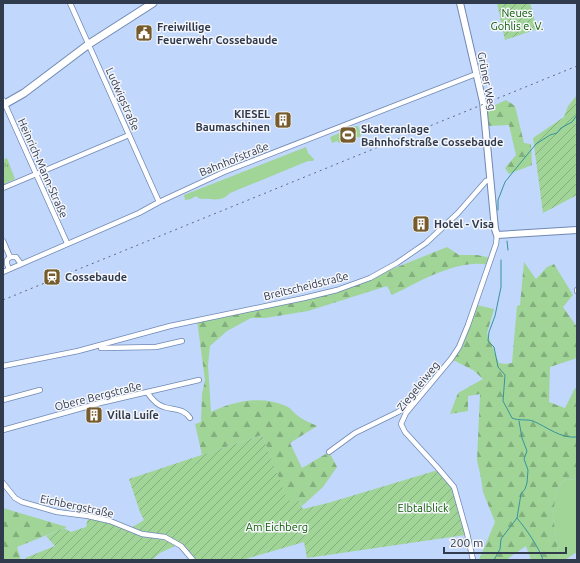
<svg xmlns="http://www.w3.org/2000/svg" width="580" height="563" font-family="Ubuntu,sans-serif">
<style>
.grass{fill:#a0d597}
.forest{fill:url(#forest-firs)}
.park{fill:url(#park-tufts)}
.garden{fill:url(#garden-furrows)}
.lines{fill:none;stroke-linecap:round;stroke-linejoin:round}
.stream{stroke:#37949a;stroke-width:1}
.street-casing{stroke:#7089b4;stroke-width:6}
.secondary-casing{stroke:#7089b4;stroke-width:8}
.primary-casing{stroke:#7089b4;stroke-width:9}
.street{stroke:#fff;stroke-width:4.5}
.secondary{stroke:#fff;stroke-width:6}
.primary{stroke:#fff;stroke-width:7}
.rail{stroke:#5c6a82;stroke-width:1;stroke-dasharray:2 4;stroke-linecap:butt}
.labels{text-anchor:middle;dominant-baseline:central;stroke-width:3;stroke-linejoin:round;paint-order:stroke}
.park-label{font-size:11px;fill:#0e5c00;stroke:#f4f6fb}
.poi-label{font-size:11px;font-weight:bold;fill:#303b4d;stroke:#f4f6fb;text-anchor:start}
.street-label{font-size:11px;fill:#303b4d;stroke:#f4f6fb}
</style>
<defs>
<pattern id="forest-firs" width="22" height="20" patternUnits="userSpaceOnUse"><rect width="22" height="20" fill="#a0d597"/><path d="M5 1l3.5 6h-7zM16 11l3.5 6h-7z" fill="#83ae7d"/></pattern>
<pattern id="park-tufts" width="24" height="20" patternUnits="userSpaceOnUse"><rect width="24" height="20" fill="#a0d597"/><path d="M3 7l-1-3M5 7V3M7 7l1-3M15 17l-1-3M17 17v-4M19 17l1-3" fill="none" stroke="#83ae7d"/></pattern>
<pattern id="garden-furrows" width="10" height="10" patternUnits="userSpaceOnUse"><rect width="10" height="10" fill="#a0d597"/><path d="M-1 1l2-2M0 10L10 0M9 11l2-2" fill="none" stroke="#83ae7d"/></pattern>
</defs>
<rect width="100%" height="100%" fill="#c1d7fb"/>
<!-- grass -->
<g class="grass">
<polygon points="356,126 358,126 361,134 360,137 351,137 339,143 337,141 332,143 330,137"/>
<path d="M306,147L308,153L314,159L313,161H308L230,193C221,203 212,198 200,199L196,196L191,199L185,200L184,195Z"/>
<polygon points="566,479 577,480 577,552 565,560 559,560 553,515 557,488"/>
</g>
<!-- forest -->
<g class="forest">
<polygon points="506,100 515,106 524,143 531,144 532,165 509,174 505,168 516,155 509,125 488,126 487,109"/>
<path d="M447,247L459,255H477L491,258L489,265C458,258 419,282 392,295L387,286L308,311L265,318H251L227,331L210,346L208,365L211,412C233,401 263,395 286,406C291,408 294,413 298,416C303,420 311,423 317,426L290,443L302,468L329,452L337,467L323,487L302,506L298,499L288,502L262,435L202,455L195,424L201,422L202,394L205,380L197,320L304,298L370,278Z"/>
<polygon points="524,262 536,279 547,267 554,264 573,295 563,307 577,327 577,358 550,367 549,402 565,408 575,388 577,389 577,480 566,479 557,488 553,515 559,560 531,560 526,546 506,560 479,560 495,522 483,492 481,478 477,460 480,394 468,396 468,411 450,414 458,393 483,379 473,370 453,360 462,348 477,305 494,309 487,333 499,363 505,364 512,363 517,306 520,305"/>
<polygon points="3,508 67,527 17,547 21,560 3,560"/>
</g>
<!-- park -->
<polygon class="park" points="7,158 15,179 4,184 3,160"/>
<!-- garden -->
<g class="garden">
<polygon points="497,3 530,3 537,29 505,40"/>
<polygon points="577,95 577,195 543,213 533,138 564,117 568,106"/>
<polygon points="262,435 288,501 298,499 303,509 328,503 438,470 453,488 459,508 465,535 307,558 304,542 242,560 196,560 185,547 174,539 166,536 143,532 131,528 144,520 140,512 129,479"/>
<polygon points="88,518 109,523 139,535 168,541 175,546 160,553 152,560 26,560 25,558 55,546 46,536 64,528 71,532 86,527"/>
</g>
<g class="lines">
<!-- stream -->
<g class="stream">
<polyline points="498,210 498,200 505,182 513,172 536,144 550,135 557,133 561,128 572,122 577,115"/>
<polyline points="507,241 508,250"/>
<path d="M501,260V287L495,316L489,332L488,341L494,347L498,367L505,375L503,401L512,418C519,421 527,419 533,421C547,427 561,439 577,437"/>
<path d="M519,421L522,438L527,451L524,459L528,470L527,483L525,489L521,494L517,518C526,529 539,547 543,560"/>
<polyline points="494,560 500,549 501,539 517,518"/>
</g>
<!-- street casing -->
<g class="street-casing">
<g id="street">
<polyline points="70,3 159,202"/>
<polyline points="3,100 67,243"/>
<polyline points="3,188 129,135"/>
<polyline points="3,241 10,257"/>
<polyline points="10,257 16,257 21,264"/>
<polyline points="9,269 7,264 7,260 10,257"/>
<polyline points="3,272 139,213 159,202 224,172 476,74"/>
<polyline points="577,291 577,290"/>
<polyline points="101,348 156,347 182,341"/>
<polyline points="3,366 78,351 170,326 304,298 337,290 370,278 397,263 426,243 458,213 486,181 490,180"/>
<path d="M147,392C151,398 156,405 164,407C174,410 183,408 190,418"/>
<polyline points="3,400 40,390"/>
<polyline points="3,430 100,403 199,380"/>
<polyline points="329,452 355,433 398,412 414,402"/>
<polyline points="3,483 15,498 22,502 57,512 88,516 110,521 142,534 165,537 181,546 193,560"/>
<polyline points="473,560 467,533 454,487 437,467 405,432 401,424 406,413 451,359 459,347 468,325 496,244 497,235"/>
</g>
</g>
<!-- secondary casing -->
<g class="secondary-casing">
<polyline id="secondary" points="460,3 483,102 495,229 497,235 577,230"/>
</g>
<!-- primary casing -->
<g class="primary-casing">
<polyline id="primary" points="3,105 24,93 89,44 153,3"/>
</g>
<!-- street -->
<use href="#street" class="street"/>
<!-- secondary -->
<use href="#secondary" class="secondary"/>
<!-- primary -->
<use href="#primary" class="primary"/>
<!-- rail -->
<polyline class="rail" points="3,300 577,66"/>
</g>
<!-- icons -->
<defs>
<g id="civic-square" transform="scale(0.9)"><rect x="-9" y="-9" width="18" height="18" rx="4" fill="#765c2d" stroke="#f4f6fb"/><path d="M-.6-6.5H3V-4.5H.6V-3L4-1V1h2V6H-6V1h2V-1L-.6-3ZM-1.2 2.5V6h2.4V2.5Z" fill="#fff"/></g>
<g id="building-square" transform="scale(0.9)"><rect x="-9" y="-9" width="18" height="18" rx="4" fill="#765c2d" stroke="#f4f6fb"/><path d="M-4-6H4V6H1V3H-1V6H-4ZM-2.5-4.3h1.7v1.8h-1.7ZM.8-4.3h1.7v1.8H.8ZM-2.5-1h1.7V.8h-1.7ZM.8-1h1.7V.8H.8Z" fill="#fff"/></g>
<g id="stadium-square" transform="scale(0.9)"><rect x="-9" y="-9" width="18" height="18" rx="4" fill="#765c2d" stroke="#f4f6fb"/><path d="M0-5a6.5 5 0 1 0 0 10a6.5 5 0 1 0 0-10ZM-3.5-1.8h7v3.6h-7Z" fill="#fff"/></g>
<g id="station-square" transform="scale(0.9)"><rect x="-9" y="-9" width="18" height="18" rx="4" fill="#765c2d" stroke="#f4f6fb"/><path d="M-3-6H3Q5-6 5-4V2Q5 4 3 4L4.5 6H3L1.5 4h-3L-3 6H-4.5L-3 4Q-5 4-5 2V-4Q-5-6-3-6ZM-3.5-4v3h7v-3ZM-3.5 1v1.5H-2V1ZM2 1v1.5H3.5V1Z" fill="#fff"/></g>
</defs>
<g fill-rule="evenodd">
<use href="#civic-square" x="144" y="33"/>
<use href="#building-square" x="283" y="120"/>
<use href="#stadium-square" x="348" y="135"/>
<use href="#building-square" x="421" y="224"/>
<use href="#station-square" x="52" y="277"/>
<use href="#building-square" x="94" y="415"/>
</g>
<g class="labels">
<!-- park labels -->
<g class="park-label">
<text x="517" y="13">Neues<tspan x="517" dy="13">Gohlis e. V.</tspan></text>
<text x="423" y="508">Elbtalblick</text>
<text x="277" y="527">Am Eichberg</text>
</g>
<!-- poi labels -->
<g class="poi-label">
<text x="157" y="27">Freiwillige<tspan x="157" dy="13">Feuerwehr Cossebaude</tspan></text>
<text x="270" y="114" text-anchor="end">KIESEL<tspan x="270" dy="13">Baumaschinen</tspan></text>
<text x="361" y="129">Skateranlage<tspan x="361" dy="13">Bahnhofstraße Cossebaude</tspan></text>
<text x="434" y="224">Hotel - Visa</text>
<text x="65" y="277">Cossebaude</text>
<text x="107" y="415">Villa Luiſe</text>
</g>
<!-- street labels -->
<g class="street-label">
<text transform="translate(487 81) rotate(79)">Grüner Weg</text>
<text transform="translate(123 99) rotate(66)">Ludwigstraße</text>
<text transform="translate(234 159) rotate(-22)">Bahnhofstraße</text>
<text transform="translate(43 168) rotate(66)">Heinrich-Mann-Straße</text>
<text transform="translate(306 286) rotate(-14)">Breitscheidstraße</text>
<text transform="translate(418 386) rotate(-51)">Ziegeleiweg</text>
<text transform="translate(98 396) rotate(-14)">Obere Bergstraße</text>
<text transform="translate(77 506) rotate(12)">Eichbergstraße</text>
</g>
</g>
<!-- border -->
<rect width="580" height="563" fill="none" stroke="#303b4d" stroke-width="8"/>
<!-- scale -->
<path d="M444 547v6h122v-6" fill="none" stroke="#303b4d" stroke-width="2"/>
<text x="450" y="547" font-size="12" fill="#303b4d" stroke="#f4f6fb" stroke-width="3" paint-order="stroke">200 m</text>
</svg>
